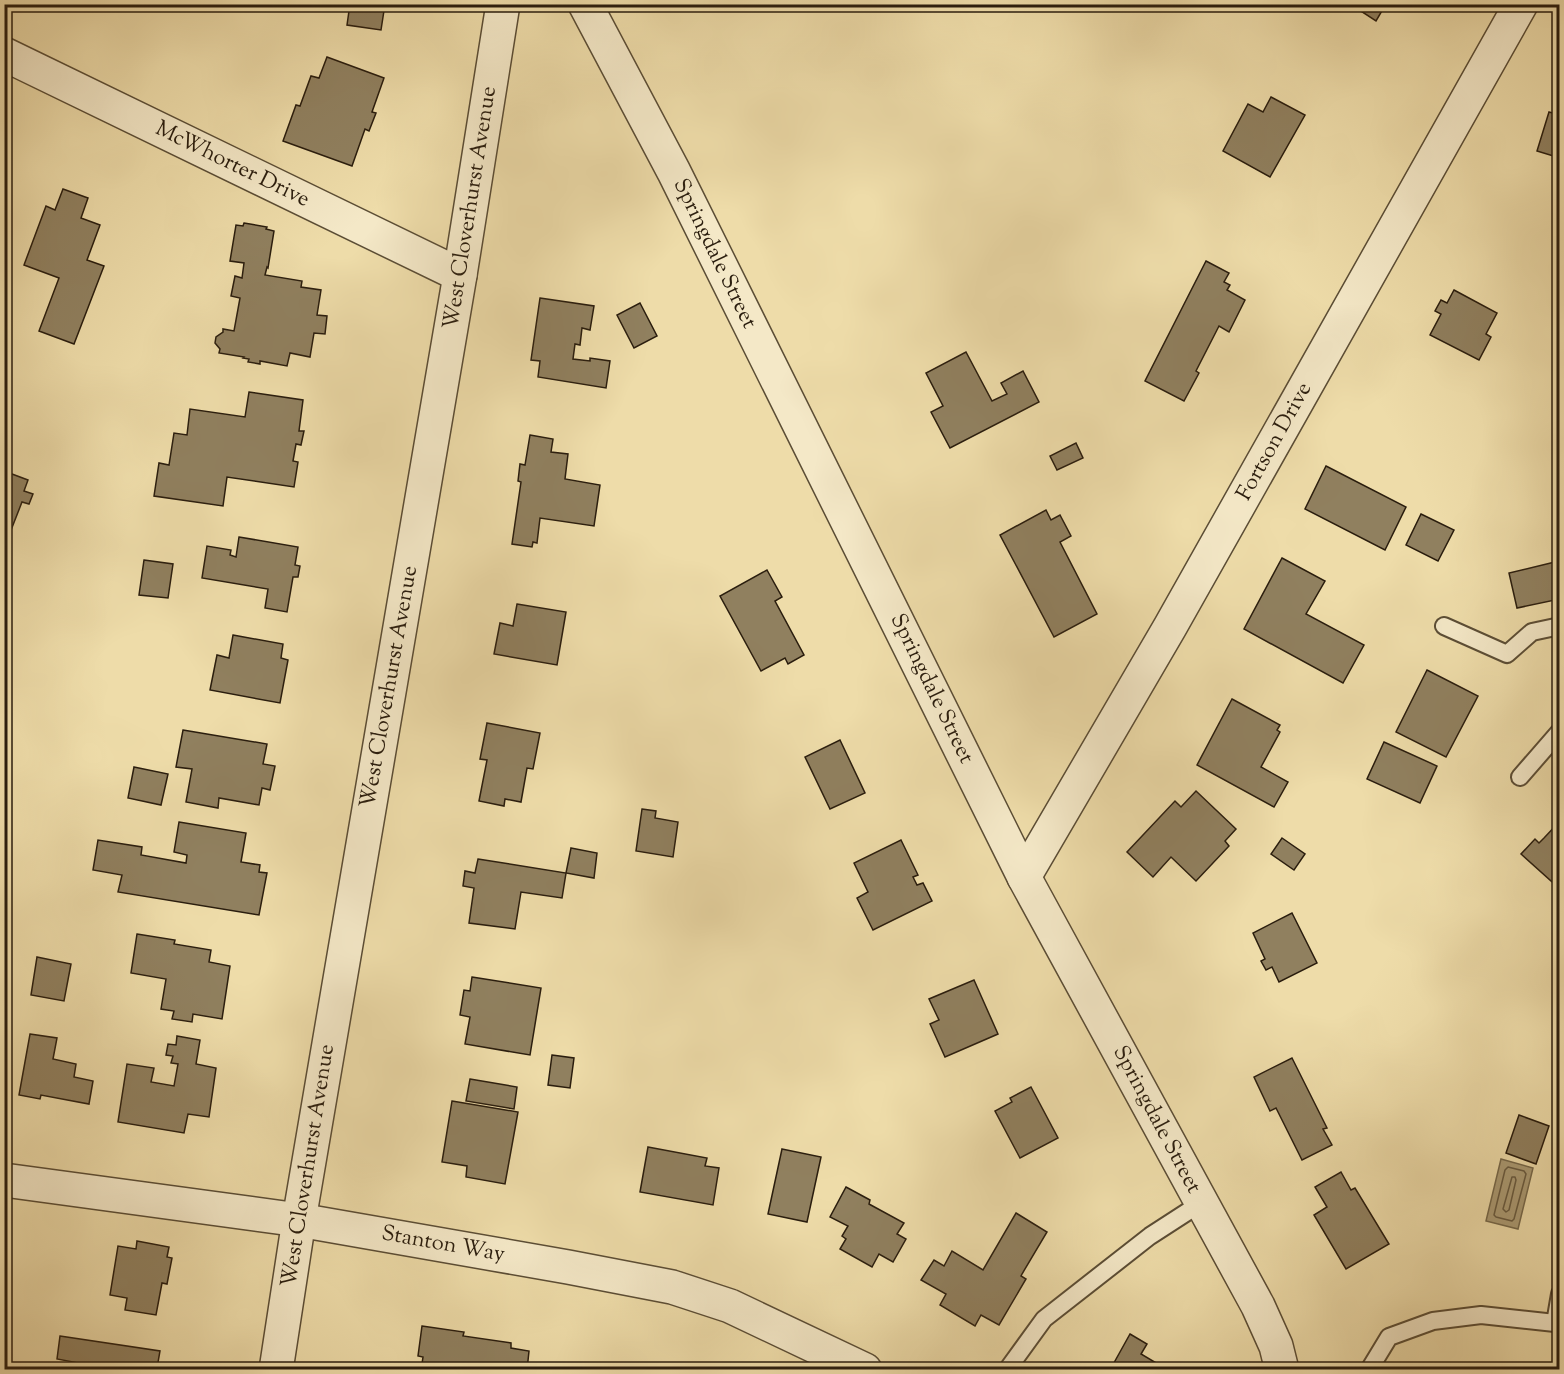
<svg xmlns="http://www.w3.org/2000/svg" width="1564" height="1374" font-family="'Sorts Mill Goudy',serif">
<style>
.water{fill:#ab9b74;stroke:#77694b;stroke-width:1.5}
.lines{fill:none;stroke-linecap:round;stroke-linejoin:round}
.shore{stroke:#6a5c41;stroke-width:1.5}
.building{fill:#90805f;stroke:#2a1d0e;stroke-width:1.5}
.service-casing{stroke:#5b4d35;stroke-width:20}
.minor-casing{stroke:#5b4d35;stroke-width:36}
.service{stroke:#f4e8c7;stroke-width:16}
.minor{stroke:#f4e8c7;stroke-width:33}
.labels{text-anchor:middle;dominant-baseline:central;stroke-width:4.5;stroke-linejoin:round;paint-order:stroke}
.street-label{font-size:22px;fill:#2a1d0e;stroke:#f4e8c7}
</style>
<rect width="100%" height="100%" fill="#eedca9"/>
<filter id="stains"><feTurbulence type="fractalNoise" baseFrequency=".00333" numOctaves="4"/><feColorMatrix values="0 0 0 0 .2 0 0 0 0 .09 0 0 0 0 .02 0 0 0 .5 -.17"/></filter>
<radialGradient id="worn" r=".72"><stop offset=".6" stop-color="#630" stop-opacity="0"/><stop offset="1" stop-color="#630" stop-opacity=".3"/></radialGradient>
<!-- water -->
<polygon class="water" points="1501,1159 1533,1168 1518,1229 1486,1221"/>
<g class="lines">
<!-- shore -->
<g class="shore">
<polygon points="1508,1167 1524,1171 1526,1174 1514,1219 1512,1221 1496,1217 1494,1215 1505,1170"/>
<polygon points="1512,1177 1515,1177 1516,1180 1509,1210 1506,1212 1503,1209"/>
</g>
</g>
<!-- building -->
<g class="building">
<polygon points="350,4 385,4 381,30 347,25"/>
<polygon points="1350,4 1386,4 1376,21"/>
<polygon points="327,57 384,78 372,112 376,113 369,131 365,129 352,166 283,141 296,105 300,106 311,76 319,78"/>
<polygon points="1271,97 1305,115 1270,177 1223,151 1248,104 1263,112"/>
<polygon points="1549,112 1560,115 1560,158 1537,151"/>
<polygon points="63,189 88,198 81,218 100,225 87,260 104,266 74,344 39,331 59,278 24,265 46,206 55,210"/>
<polygon points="244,223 267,227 266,229 274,231 268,268 267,267 265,275 302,281 301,287 321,290 317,315 327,316 325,334 314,333 310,357 290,353 287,366 260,361 260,364 248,362 249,359 243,358 244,357 219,353 220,349 215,343 216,337 223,332 223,329 234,331 240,298 231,296 235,276 242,278 244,263 230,261 236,225 243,226"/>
<polygon points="1206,261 1229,273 1224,282 1230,285 1227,290 1245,300 1229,332 1219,326 1196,371 1199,373 1184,401 1145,381"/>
<polygon points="1454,290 1497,313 1486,334 1491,337 1479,360 1430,335 1441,314 1435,311 1441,300 1447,303"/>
<polygon points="540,298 594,306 590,330 582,328 580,345 575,344 573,359 590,361 590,358 610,361 606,388 538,377 540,361 531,360"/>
<polygon points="640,303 657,336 634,348 617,315"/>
<polygon points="966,352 992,401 1007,394 1001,383 1023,371 1039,402 950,448 931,412 943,406 926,373"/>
<polygon points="249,392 303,400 299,431 304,431 301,445 296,444 293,461 298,462 294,487 227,477 223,506 154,496 159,463 169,465 174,433 187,435 190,409 245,417"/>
<polygon points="530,435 553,439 551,452 568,454 565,479 600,485 594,526 540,518 537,543 533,542 532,547 512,544 521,482 518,481 520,464 525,465"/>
<polygon points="1076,443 1083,458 1057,470 1050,456"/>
<polygon points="1326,466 1406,507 1385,550 1305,509"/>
<polygon points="4,471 28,480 24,491 33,494 29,504 22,502 4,548"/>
<polygon points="1046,510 1051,520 1060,515 1071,536 1060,542 1097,614 1054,637 1000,535"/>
<polygon points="1421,514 1454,530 1438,561 1406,545"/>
<polygon points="239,537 298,547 295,565 300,566 298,577 293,577 287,612 265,608 268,589 202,578 207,546 231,550 230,555 236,557"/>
<polygon points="1282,558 1325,581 1306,614 1364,645 1343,683 1244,629"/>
<polygon points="144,560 173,564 168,598 139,595"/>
<polygon points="1559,561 1560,599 1517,608 1509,573"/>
<polygon points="767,570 782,597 775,601 804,655 788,664 785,658 761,671 720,596"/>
<polygon points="517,604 566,612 557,665 494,654 500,623 513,626"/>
<polygon points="233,635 283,644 281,658 288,660 280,703 210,690 217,655 229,658"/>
<polygon points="1427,670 1478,696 1446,757 1396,732"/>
<polygon points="1232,699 1280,725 1277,730 1280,732 1261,767 1288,782 1274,807 1197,765"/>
<polygon points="487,723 540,733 533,769 527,768 521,802 505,799 504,806 479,801 487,760 480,759"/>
<polygon points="183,730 267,744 263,764 275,766 270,790 262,788 259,805 219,798 218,808 186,802 192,769 176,767"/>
<polygon points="840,740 865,793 830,809 805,757"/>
<polygon points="1384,742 1437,766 1420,803 1367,779"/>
<polygon points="134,767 168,774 161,805 128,798"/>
<polygon points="1196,791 1236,829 1225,841 1229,846 1196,881 1171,857 1153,877 1127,852 1175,801 1181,807"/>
<polygon points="642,809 656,811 655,818 678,822 673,857 636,851"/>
<polygon points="1560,811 1560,889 1521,854 1535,839 1539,843 1544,838 1559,822 1553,817"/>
<polygon points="179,822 246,833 241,862 260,865 259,872 267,873 259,915 118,892 122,875 93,870 98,840 142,847 141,855 186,863 187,855 174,852"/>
<polygon points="1282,838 1305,854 1294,870 1271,854"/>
<polygon points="901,840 918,875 913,877 917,885 923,883 932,901 873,930 857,898 868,892 854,863"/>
<polygon points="571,848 597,853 594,878 566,873"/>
<polygon points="478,859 566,873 562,898 521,892 515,929 469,923 474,888 463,886 465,871 475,873"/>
<polygon points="1292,913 1317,963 1279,982 1272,967 1266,970 1261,961 1265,959 1253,933"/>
<polygon points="137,934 175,940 174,944 211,950 209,962 230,966 222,1019 193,1014 192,1022 172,1019 174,1011 161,1009 166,979 131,973"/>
<polygon points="37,957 71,964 64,1001 31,995"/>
<polygon points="472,977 541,988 530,1055 465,1044 470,1017 460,1015 464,990 470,991"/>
<polygon points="974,980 998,1034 945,1057 930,1024 939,1020 929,999"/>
<polygon points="30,1034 57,1038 53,1059 76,1064 74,1077 93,1081 89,1104 41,1095 40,1099 19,1095"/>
<polygon points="177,1036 200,1040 196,1064 216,1068 209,1117 188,1114 184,1133 118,1122 127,1064 154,1068 151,1082 174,1086 178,1064 171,1063 173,1056 166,1055 168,1044 176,1045"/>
<polygon points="552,1055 574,1058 570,1088 548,1085"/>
<polygon points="1292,1058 1327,1128 1323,1129 1332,1145 1302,1160 1276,1108 1270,1111 1254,1077"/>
<polygon points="470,1079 517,1087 514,1109 466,1101"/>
<polygon points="1031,1087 1058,1138 1020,1158 995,1111 1012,1102 1010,1098"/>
<polygon points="452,1101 518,1112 505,1184 466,1177 467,1166 442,1162"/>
<polygon points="1519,1115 1549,1126 1536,1164 1506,1153"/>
<polygon points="648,1147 707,1158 705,1166 719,1168 713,1205 640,1192"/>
<polygon points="782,1149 821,1157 807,1222 768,1214"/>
<polygon points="1341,1172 1351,1190 1355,1188 1389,1244 1346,1269 1314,1215 1327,1207 1315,1187"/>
<polygon points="846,1187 870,1200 869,1204 904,1223 897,1234 906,1239 893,1262 879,1254 872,1267 840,1249 846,1239 842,1236 848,1226 830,1217"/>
<polygon points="1016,1213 1047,1232 1022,1274 1021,1276 1026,1279 999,1325 981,1315 975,1326 940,1305 946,1294 921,1280 934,1260 944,1266 952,1251 983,1270"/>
<polygon points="137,1241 169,1247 167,1257 172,1258 167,1284 162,1283 156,1315 125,1310 127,1298 110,1295 118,1246 136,1249"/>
<polygon points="422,1326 464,1332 463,1336 511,1343 511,1348 529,1351 527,1370 421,1370 423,1357 418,1356"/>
<polygon points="1130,1334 1147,1344 1141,1354 1168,1370 1110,1370"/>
<polygon points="60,1336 160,1351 157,1368 162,1370 84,1370 84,1364 57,1359"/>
</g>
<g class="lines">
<!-- service casing -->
<g class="service-casing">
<g id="service">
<polyline points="1444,626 1507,654 1532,632 1560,626"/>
<polyline points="1520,777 1560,731"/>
<polyline points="1007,1370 1044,1319 1150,1236 1201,1203"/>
<polyline points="1369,1370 1389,1337 1433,1321 1481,1315 1555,1323 1560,1294"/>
</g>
</g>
<!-- minor casing -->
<g class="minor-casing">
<g id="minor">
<polyline points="585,4 674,172 1024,877 1258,1306 1276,1346 1282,1370"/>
<polyline points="4,54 460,275"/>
<polyline points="1024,877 1170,627 1521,4"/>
<polyline points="4,1180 299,1220 568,1267 672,1287 730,1306 865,1370"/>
<polyline points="276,1370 299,1220 460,275 503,4"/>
</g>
</g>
<!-- service -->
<use href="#service" class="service"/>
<!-- minor -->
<use href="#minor" class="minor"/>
</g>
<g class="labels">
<!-- street labels -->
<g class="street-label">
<text transform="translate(232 165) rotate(26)">McWhorter Drive</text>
<text transform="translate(471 208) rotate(-81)">West Cloverhurst Avenue</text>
<text transform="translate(714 254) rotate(64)">Springdale Street</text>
<text transform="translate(1275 442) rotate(-61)">Fortson Drive</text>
<text transform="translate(390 687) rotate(-80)">West Cloverhurst Avenue</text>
<text transform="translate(931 689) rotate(64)">Springdale Street</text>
<text transform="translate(1156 1120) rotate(62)">Springdale Street</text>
<text transform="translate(309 1166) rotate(-81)">West Cloverhurst Avenue</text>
<text transform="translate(443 1245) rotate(10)">Stanton Way</text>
</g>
</g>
<!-- margin -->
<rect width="1564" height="1374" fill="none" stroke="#eedca9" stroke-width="24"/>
<rect x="6" y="6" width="1552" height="1362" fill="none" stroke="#2a1d0e" stroke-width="3"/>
<rect x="12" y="12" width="1540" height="1350" fill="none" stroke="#2a1d0e" stroke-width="1.5"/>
<rect width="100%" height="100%" filter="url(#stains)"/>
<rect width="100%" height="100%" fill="url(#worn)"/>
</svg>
